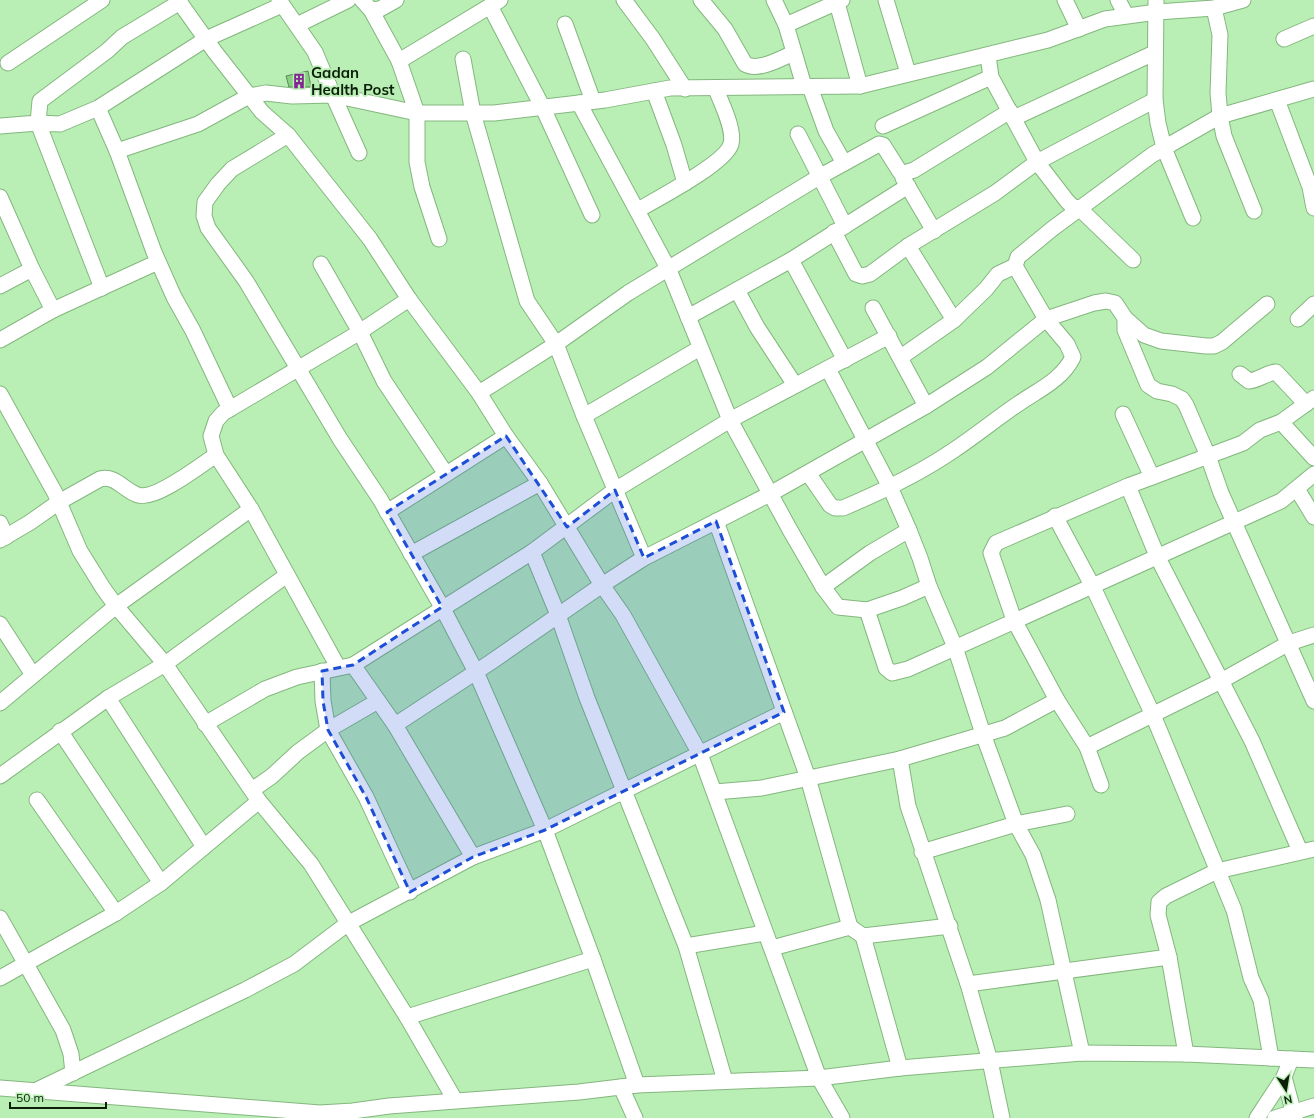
<svg xmlns="http://www.w3.org/2000/svg" width="1314" height="1118" font-family="Mulish,sans-serif">
<style>
.building{fill:#89d182;stroke:#598a55}
.lines{fill:none;stroke-linecap:round;stroke-linejoin:round}
.street-casing{stroke:#84b77f;stroke-width:17}
.street{stroke:#fff;stroke-width:15}
.marked{fill:#1d4ed8;fill-opacity:0.2;stroke:#1d4ed8;stroke-width:3;stroke-dasharray:8 5;stroke-linejoin:round}
.labels{text-anchor:middle;dominant-baseline:central;stroke-width:3.5;stroke-linejoin:round;paint-order:stroke}
.poi-label{font-size:15px;font-weight:bold;fill:#0b1f09;stroke:#b9eeb4;text-anchor:start}
</style>
<rect width="100%" height="100%" fill="#b9eeb4"/>
<!-- building -->
<polygon class="building" points="308,71 311,87 289,87 286,76"/>
<g class="lines">
<!-- street casing -->
<g class="street-casing">
<g id="street">
<polyline points="178,0 215,52 262,112 288,135 370,239 409,299 479,393 506,436 540,483 602,585 623,615 700,754 819,1078 842,1118"/>
<polyline points="279,0 315,52 333,95 417,113 494,113 605,100 670,88 860,86 1048,40 1105,19 1157,12 1214,8 1243,0"/>
<polyline points="362,0 371,10 380,9 396,0"/>
<polyline points="624,0 653,39 685,89"/>
<path d="M701,0L725,29L745,64C759,72 781,58 794,53"/>
<polyline points="774,0 786,25 804,86"/>
<polyline points="886,0 908,73"/>
<polyline points="1065,0 1079,29"/>
<polyline points="1118,0 1126,15"/>
<polyline points="837,3 860,86"/>
<polyline points="490,6 543,108 592,215"/>
<polyline points="1214,8 1220,35 1218,93 1220,116 1224,136 1254,211"/>
<polyline points="371,10 399,61 417,113 417,162 422,187 439,239"/>
<polyline points="565,24 593,101"/>
<polyline points="297,25 348,0"/>
<polyline points="786,25 842,0"/>
<polyline points="1284,39 1314,26"/>
<polyline points="988,56 991,77 1037,162 1067,201 1072,206 1080,209 1133,260"/>
<polyline points="463,59 473,113 527,301 556,344 584,416 644,558"/>
<polyline points="399,61 500,0"/>
<polyline points="8,63 102,0"/>
<polyline points="810,87 826,131 844,163"/>
<polyline points="654,91 674,145 685,183"/>
<polyline points="1277,100 1310,187 1314,208"/>
<polyline points="579,103 669,270 730,420 790,530 823,587 838,607 867,610 902,598 929,586"/>
<polyline points="98,108 117,151 154,252 174,297 193,331 230,409"/>
<polyline points="1014,118 1154,53"/>
<polyline points="0,126 38,123 40,101 107,51 122,37 180,2"/>
<polyline points="883,126 991,77"/>
<polyline points="798,134 845,226"/>
<polyline points="288,135 232,169 218,184 205,202 204,216 208,228 246,281 340,439 380,499 442,607 476,672 545,830 593,959 637,1085"/>
<polyline points="117,151 198,124 249,96 266,93 292,96 333,95 359,153"/>
<polyline points="903,178 934,231"/>
<polyline points="0,197 32,269 53,310 158,262"/>
<path d="M638,210C657,199 726,163 731,144C735,129 721,103 716,89"/>
<polyline points="1193,218 1164,148 1220,116 1314,89"/>
<polyline points="834,232 856,274 862,276 870,274 908,246 995,193 1037,162 1155,100"/>
<polyline points="908,246 954,320"/>
<polyline points="791,260 845,360"/>
<polyline points="321,264 360,332 384,381 446,474"/>
<polyline points="0,286 32,269"/>
<polyline points="102,288 38,123 60,124 98,108 206,39 282,5"/>
<polyline points="737,290 757,327 795,385"/>
<polyline points="873,308 926,406"/>
<polyline points="688,317 791,260 908,186"/>
<polyline points="1125,318 1125,330 1148,385 1157,391 1172,394 1182,399 1186,405 1208,456 1221,493 1314,701"/>
<polyline points="1298,319 1314,304"/>
<polyline points="0,340 53,310"/>
<polyline points="901,357 954,320 986,289 998,274 1015,266"/>
<polyline points="828,369 890,487 909,530 920,558 929,586 955,647 983,734 1016,824 1033,855 1048,900 1082,1053"/>
<path d="M1240,374L1249,381C1259,380 1266,373 1276,372L1306,404"/>
<polyline points="479,393 556,344 628,293 819,177 879,144 883,145 900,172 904,173 914,170 1010,111"/>
<polyline points="0,394 55,493 80,551 103,588 116,606 165,664 259,801 311,864 407,1017 455,1100"/>
<polyline points="1123,414 1152,477"/>
<polyline points="584,416 700,348"/>
<polyline points="1281,422 1314,458"/>
<path d="M808,473L830,505L835,508H843C881,492 919,474 954,450C975,436 996,419 1018,404C1038,390 1062,380 1073,357L1067,344L1046,319L1015,266L1018,257L1052,229L1152,155L1164,148L1158,123L1155,100L1156,0"/>
<polyline points="1128,486 1158,558 1252,741 1300,851"/>
<polyline points="1297,489 1314,517"/>
<polyline points="387,512 506,436"/>
<polyline points="1055,516 1093,587 1153,715 1234,910 1251,978 1261,1000 1271,1058"/>
<polyline points="716,521 808,778 850,927"/>
<polyline points="0,523 6,537"/>
<path d="M0,540L29,523L59,502L100,479C116,475 123,490 138,495C155,501 201,465 216,455"/>
<polyline points="532,552 558,615 587,698 686,946 725,1081"/>
<polyline points="411,554 540,483"/>
<polyline points="823,587 870,553 909,530"/>
<polyline points="867,610 886,668 892,673 908,669 1281,501 1314,474"/>
<polyline points="0,624 33,675"/>
<polyline points="353,665 395,725 473,857"/>
<polyline points="338,667 251,509 216,455 211,436 216,421 223,413 355,335 409,299"/>
<polyline points="322,671 323,701 328,730 366,797 410,892"/>
<polyline points="108,698 204,847"/>
<polyline points="0,703 116,606 251,509"/>
<polyline points="205,724 265,689 297,677 353,665 532,552 615,490 730,420 889,336"/>
<polyline points="395,725 491,662 602,585 644,558 770,494 926,406 987,367 1046,319 1094,303 1106,301 1115,303 1125,318 1144,335 1161,341 1206,346 1214,346 1222,342 1267,304"/>
<polyline points="60,731 161,883"/>
<polyline points="1087,747 1221,681 1289,643 1314,635"/>
<polyline points="900,759 908,806 968,984 990,1061 1002,1118"/>
<polyline points="0,776 108,698 165,664 287,575"/>
<polyline points="1101,785 1087,747 1057,700 1014,620 991,553 996,543 1128,486 1243,443 1260,430 1281,422 1314,398"/>
<polyline points="252,790 272,776 298,752 328,730 378,701"/>
<polyline points="715,792 762,788 900,759 1005,728 1057,700"/>
<polyline points="37,800 116,913"/>
<polyline points="922,852 1016,824 1067,814"/>
<polyline points="0,918 63,1030 71,1054 73,1073"/>
<polyline points="863,936 900,1068"/>
<polyline points="686,946 765,933"/>
<polyline points="772,948 850,927 863,936 950,926"/>
<polyline points="0,978 116,913 161,883 259,801"/>
<polyline points="968,984 1169,957"/>
<polyline points="407,1017 593,959"/>
<polyline points="1186,1054 1169,957 1158,915 1159,902 1166,896 1217,871 1314,849"/>
<polyline points="1284,1077 1295,1118"/>
<polyline points="621,1087 635,1118"/>
<polyline points="0,1088 320,1113 353,1111 389,1106 579,1092 637,1085 819,1078 900,1068 1082,1053 1186,1054 1314,1060"/>
<polyline points="37,1090 245,990 294,964 347,924 473,857 545,830 784,712"/>
<polyline points="1257,1118 1284,1077 1291,1059"/>
<polyline points="1275,1118 1314,1106"/>
</g>
</g>
<!-- street -->
<use href="#street" class="street"/>
</g>
<!-- marked area -->
<path class="marked" d="M506,436L567,527L615,490L644,558L716,521L784,712L545,830L473,857L410,892L366,797L328,730L323,701L322,671L353,665L442,607L387,512Z"/>
<!-- icons -->
<defs>
<g id="building-bare" transform="scale(1.2)"><path d="M-4-6H4V6H1V3H-1V6H-4ZM-2.5-4.3h1.7v1.8h-1.7ZM.8-4.3h1.7v1.8H.8ZM-2.5-1h1.7V.8h-1.7ZM.8-1h1.7V.8H.8Z" fill="#832691" stroke="#b9eeb4" stroke-width="2.5" paint-order="stroke"/></g>
</defs>
<g fill-rule="evenodd">
<use href="#building-bare" x="299" y="81"/>
</g>
<g class="labels">
<!-- poi labels -->
<g class="poi-label">
<text x="311" y="72">Gadan<tspan x="311" dy="17">Health Post</tspan></text>
</g>
</g>
<!-- north arrow -->
<g transform="translate(1286 1090) rotate(168)" stroke="#b9eeb4" stroke-width="3" paint-order="stroke">
<path d="M0-3L7 15L0 10L-7 15Z" fill="#0b1f09"/>
<text y="-6" font-size="11" font-weight="bold" text-anchor="middle" fill="#0b1f09">N</text>
</g>
<!-- scale -->
<path d="M10 1102v6h96v-6" fill="none" stroke="#0b1f09" stroke-width="2"/>
<text x="16" y="1102" font-size="12" fill="#0b1f09" stroke="#b9eeb4" stroke-width="3" paint-order="stroke">50 m</text>
</svg>
